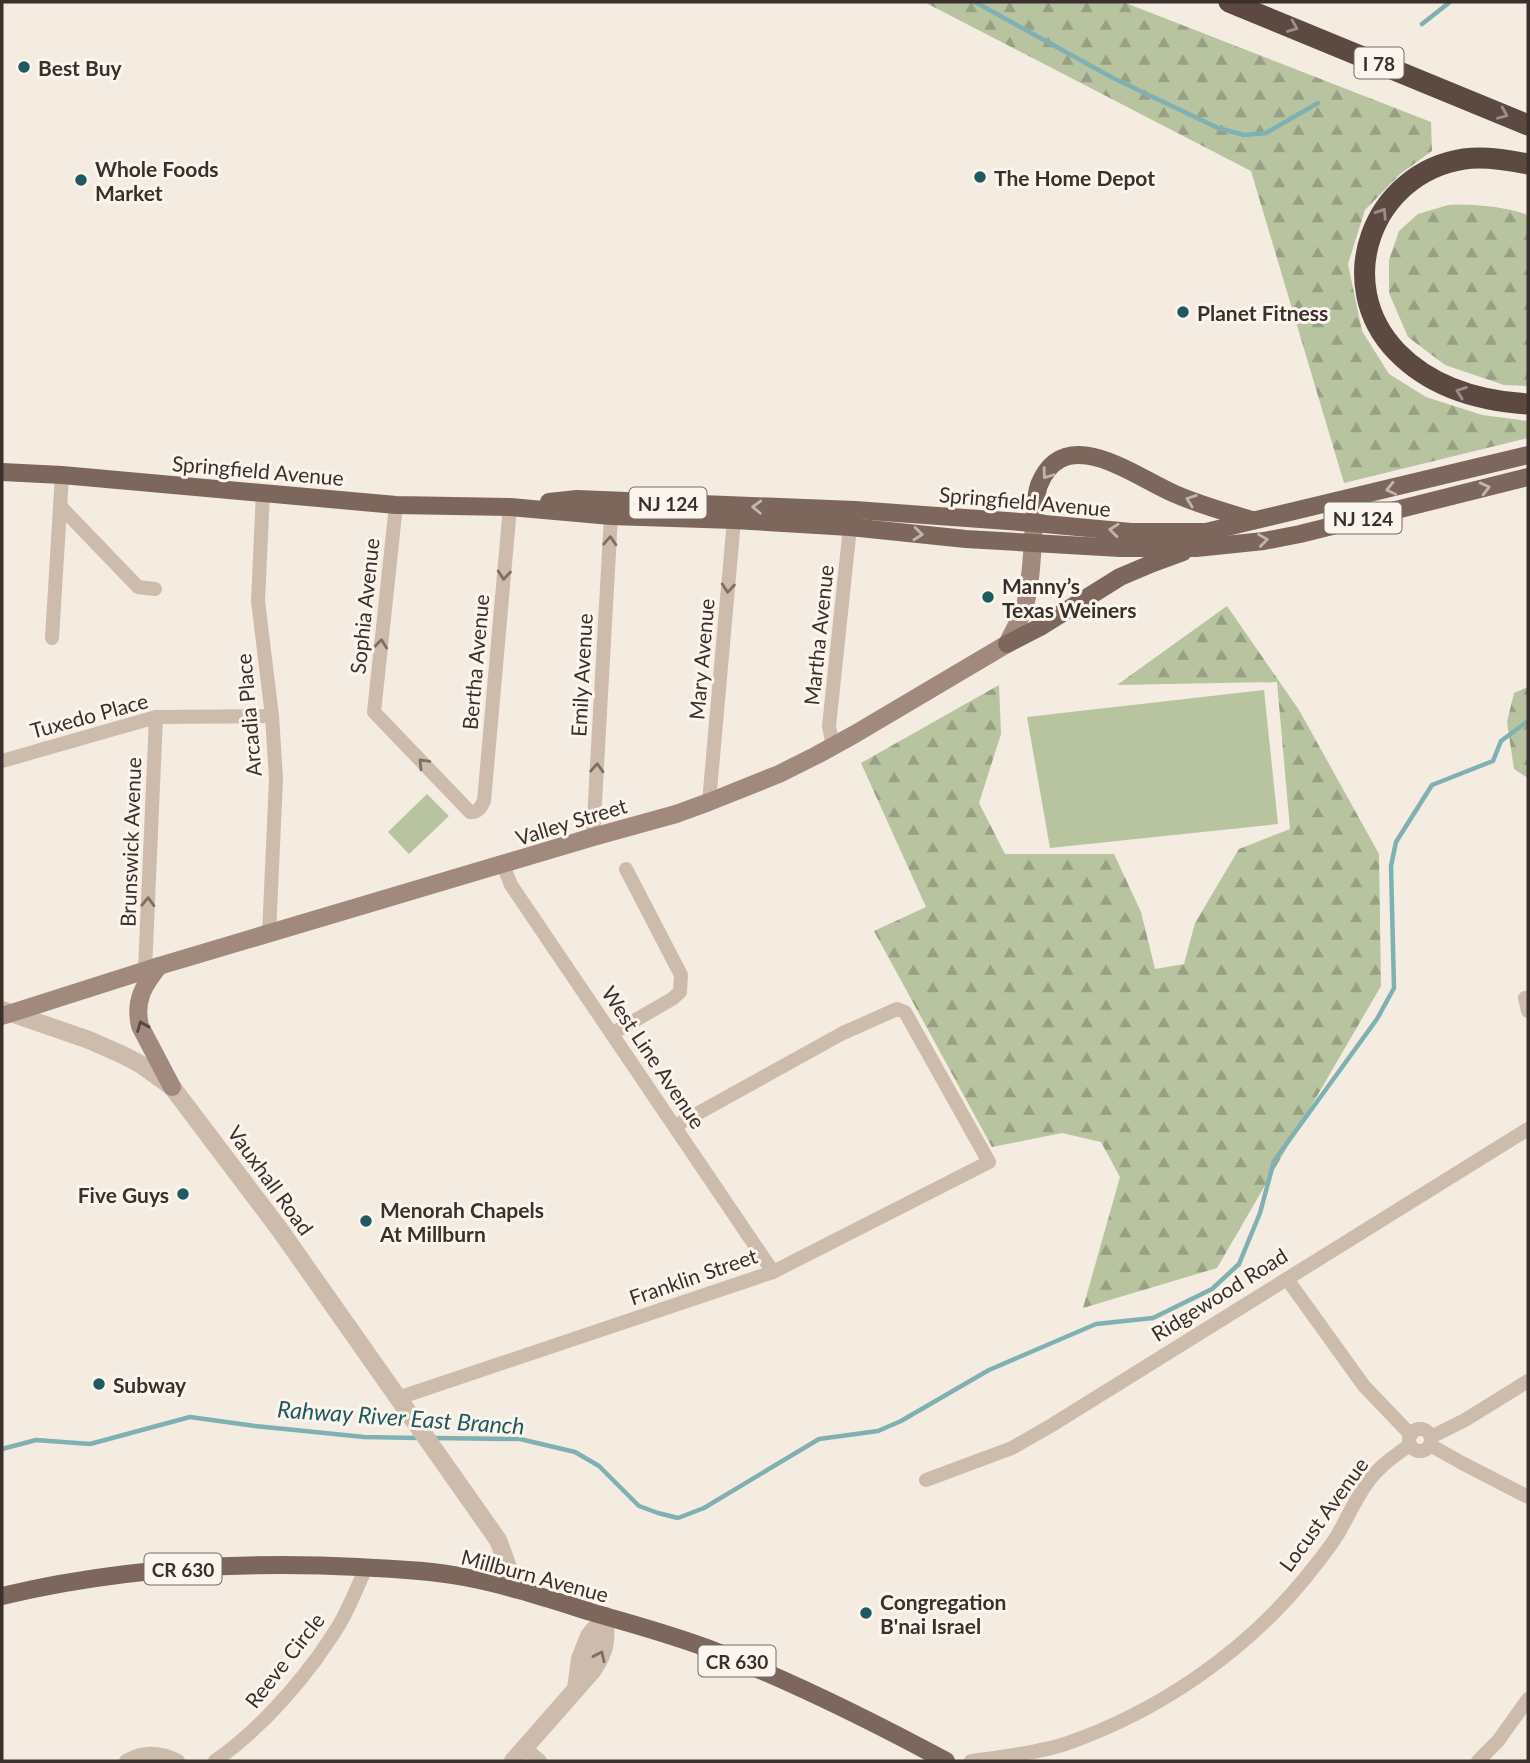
<svg xmlns="http://www.w3.org/2000/svg" width="1530" height="1763" font-family="Lato,sans-serif">
<style>
.forest{fill:url(#forest-firs)}
.pitch{fill:#b8c4a0}
.lines{fill:none;stroke-linecap:round;stroke-linejoin:round}
.stream{stroke:#7fb0b2;stroke-width:4.5}
.minor{stroke:#cdbbac;stroke-width:14}
.tertiary{stroke:#cdbbac;stroke-width:18}
.secondary{stroke:#a18a7d;stroke-width:18}
.primary{stroke:#7d675c;stroke-width:18}
.motorway{stroke:#5c4a42;stroke-width:21}
.oneway{stroke:#9c8e87}
.oneway2{stroke:#c2b5ac}
.oneway3{stroke:#7d6f65}
.oneway4{stroke:#544640}
.poi-dot{fill:#1f5a5e;stroke:#fbf5ee;stroke-width:2.5}
.labels{text-anchor:middle;dominant-baseline:central;stroke-width:6;stroke-linejoin:round;paint-order:stroke}
.shield{fill:#fbf5ee;stroke:#756b66;stroke-width:2}
.shield-label{font-size:19px;font-weight:bold;fill:#3b302b}
.poi-label{font-size:21px;font-weight:bold;fill:#3b302b;stroke:#fbf5ee;text-anchor:start}
.street-label{font-size:21px;fill:#3b302b;stroke:#fbf5ee}
.water-label{font-size:23px;font-style:italic;fill:#1f5a5e;stroke:#fbf5ee}
</style>
<defs>
<pattern id="forest-firs" width="22" height="20" patternUnits="userSpaceOnUse" patternTransform="scale(1.75)"><rect width="22" height="20" fill="#b8c4a0"/><path d="M5 1l3.5 6h-7zM16 11l3.5 6h-7z" fill="#97a083"/></pattern>
</defs>
<rect width="100%" height="100%" fill="#f4ebe1"/>
<!-- forest -->
<g class="forest">
<polygon points="924,2 1123,2 1431,122 1432,151 1400,174 1365,210 1348,264 1362,331 1389,374 1426,397 1482,415 1528,421 1528,438 1344,483 1251,171"/>
<path d="M1448,205C1476,204 1502,206 1528,215V386L1504,385L1445,365L1408,337L1389,293V260L1399,231L1418,214Z"/>
<polygon points="1227,606 1299,710 1379,854 1381,986 1217,1268 1083,1308 1120,1177 1101,1142 1062,1133 992,1147 874,931 926,907 861,763 999,685 1001,734 979,803 1005,854 1114,854 1141,912 1155,969 1184,964 1195,923 1239,849 1290,829 1277,682 1117,685"/>
<polygon points="1528,687 1528,778 1514,769 1507,722 1514,693"/>
</g>
<!-- pitch -->
<g class="pitch">
<polygon points="1264,690 1278,824 1050,848 1027,717"/>
<polygon points="427,794 449,816 409,854 388,832"/>
</g>
<g class="lines">
<!-- stream -->
<g class="stream">
<polyline points="975,2 1113,78 1218,128 1244,135 1266,133 1318,103"/>
<polyline points="1422,24 1450,2"/>
<polyline points="434,1438 520,1439 575,1452 599,1466 639,1506 658,1513 678,1518 704,1508 819,1439 878,1431 901,1421 989,1370 1096,1324 1153,1318 1212,1289 1239,1264 1260,1213 1274,1161 1377,1019 1394,988 1391,866 1396,842 1432,785 1493,761 1501,741 1528,721"/>
<polyline points="2,1449 36,1440 90,1444 190,1417 255,1426 364,1437 419,1438"/>
</g>
<!-- minor -->
<g class="minor">
<polyline points="263,492 258,601 272,716 276,779 269,934"/>
<path d="M396,505L374,712L470,812C478,813 481,807 484,801L510,507"/>
<polyline points="61,507 138,587 155,589"/>
<polyline points="52,638 62,475"/>
<polyline points="833,746 829,726 850,527"/>
<polyline points="2,761 156,717 272,716"/>
<polyline points="709,802 734,520"/>
<polyline points="593,837 611,516"/>
<polyline points="503,865 511,885 773,1272"/>
<polyline points="145,970 156,717"/>
<polyline points="1525,998 1528,1011"/>
<polyline points="613,1033 672,999 680,992 681,975 626,869"/>
<polyline points="1287,1279 1364,1386 1411,1435"/>
<polyline points="398,1398 773,1272 989,1162 905,1012 897,1009 843,1033 675,1126"/>
<circle cx="1420" cy="1440" r="11"/>
<polyline points="1431,1437 1465,1420 1528,1381"/>
<polyline points="1430,1445 1462,1463 1528,1497"/>
<polyline points="926,1480 1012,1448 1052,1425 1528,1129"/>
<polyline points="525,1748 540,1761"/>
<path d="M126,1761C143,1751 161,1752 178,1761"/>
<path d="M215,1761C255,1733 288,1697 317,1658C327,1643 338,1629 346,1612C353,1598 359,1583 366,1568"/>
<path d="M971,1761C1000,1757 1038,1753 1065,1744C1158,1712 1244,1653 1306,1577C1317,1563 1329,1549 1338,1534C1350,1513 1360,1489 1377,1471C1387,1461 1398,1453 1410,1445"/>
<polyline points="1478,1761 1498,1741 1528,1699"/>
</g>
<!-- tertiary -->
<g class="tertiary">
<polyline points="2,1010 89,1040 123,1055 140,1064 172,1087 280,1230 498,1540 516,1589"/>
<polyline points="576,1689 580,1659 589,1636 605,1616"/>
<path d="M513,1761L593,1670C607,1648 606,1641 605,1616"/>
</g>
<!-- secondary -->
<g class="secondary">
<path d="M159,966C144,985 134,1000 140,1026L172,1087"/>
<path d="M2,1016L159,966L593,837L676,814L709,802L779,774L817,755L855,734L1007,644C1013,632 1021,619 1025,605C1032,579 1032,549 1034,523"/>
</g>
<!-- primary -->
<g class="primary">
<polyline points="2,472 62,475 396,505 510,507 611,516 734,520 850,527 966,539 1120,548 1196,548 1264,541 1300,534 1528,477"/>
<polyline points="549,502 577,499 855,510 1034,523 1131,532 1206,532 1528,455"/>
<path d="M1034,523C1036,511 1035,496 1039,485C1065,421 1135,477 1175,494C1200,505 1226,512 1252,520"/>
<polyline points="1007,644 1040,627 1120,577 1153,563 1183,552"/>
<path d="M2,1596C119,1568 239,1561 359,1567C393,1569 430,1570 464,1577C507,1585 549,1599 591,1612C631,1624 673,1635 712,1650C793,1682 870,1720 946,1761"/>
</g>
<!-- motorway -->
<g class="motorway">
<polyline points="1229,2 1528,125"/>
<path d="M1528,164C1508,160 1485,156 1464,159C1372,173 1331,284 1397,352C1432,388 1479,401 1528,404"/>
</g>
</g>
<!-- one-way arrows -->
<defs><path id="oneway-chevron" d="M-2-3.5L2.5 0L-2 3.5" fill="none" stroke-width="1.6" stroke-linecap="round" stroke-linejoin="round" transform="scale(1.75)"/></defs>
<g class="oneway">
<use href="#oneway-chevron" transform="translate(1293 27) rotate(22)"/>
<use href="#oneway-chevron" transform="translate(1503 114) rotate(23)"/>
<use href="#oneway-chevron" transform="translate(1382 213) rotate(-57)"/>
<use href="#oneway-chevron" transform="translate(1461 392) rotate(-160)"/>
</g>
<g class="oneway2">
<use href="#oneway-chevron" transform="translate(1047 474) rotate(126)"/>
<use href="#oneway-chevron" transform="translate(1485 488) rotate(-14)"/>
<use href="#oneway-chevron" transform="translate(1391 489) rotate(167)"/>
<use href="#oneway-chevron" transform="translate(1191 500) rotate(-160)"/>
<use href="#oneway-chevron" transform="translate(757 507) rotate(-178)"/>
<use href="#oneway-chevron" transform="translate(1114 530) rotate(-174)"/>
<use href="#oneway-chevron" transform="translate(918 534) rotate(6)"/>
<use href="#oneway-chevron" transform="translate(1263 540) rotate(-8)"/>
</g>
<g class="oneway3">
<use href="#oneway-chevron" transform="translate(610 541) rotate(-87)"/>
<use href="#oneway-chevron" transform="translate(504 575) rotate(95)"/>
<use href="#oneway-chevron" transform="translate(728 588) rotate(95)"/>
<use href="#oneway-chevron" transform="translate(381 644) rotate(-84)"/>
<use href="#oneway-chevron" transform="translate(423 763) rotate(-134)"/>
<use href="#oneway-chevron" transform="translate(597 768) rotate(-87)"/>
<use href="#oneway-chevron" transform="translate(148 902) rotate(-88)"/>
<use href="#oneway-chevron" transform="translate(600 1656) rotate(-65)"/>
</g>
<use class="oneway4" href="#oneway-chevron" transform="translate(142 1026) rotate(-112)"/>
<!-- markers -->
<g class="poi-dot">
<circle cx="24" cy="67" r="7"/>
<circle cx="980" cy="177" r="7"/>
<circle cx="81" cy="180" r="7"/>
<circle cx="1183" cy="312" r="7"/>
<circle cx="988" cy="597" r="7"/>
<circle cx="183" cy="1194" r="7"/>
<circle cx="366" cy="1221" r="7"/>
<circle cx="99" cy="1384" r="7"/>
<circle cx="866" cy="1613" r="7"/>
</g>
<g class="labels">
<!-- shield labels -->
<g class="shield">
<rect x="1354.5" y="47.5" width="49" height="31" rx="5"/>
<rect x="629.5" y="487.5" width="77" height="31" rx="5"/>
<rect x="1324.5" y="502.5" width="77" height="31" rx="5"/>
<rect x="144.5" y="1553.5" width="77" height="31" rx="5"/>
<rect x="698.5" y="1645.5" width="77" height="31" rx="5"/>
</g>
<g class="shield-label">
<text x="1379" y="63">I 78</text>
<text x="668" y="503">NJ 124</text>
<text x="1363" y="518">NJ 124</text>
<text x="183" y="1569">CR 630</text>
<text x="737" y="1661">CR 630</text>
</g>
<!-- poi labels -->
<g class="poi-label">
<text x="38" y="67">Best Buy</text>
<text x="95" y="168">Whole Foods<tspan x="95" dy="24">Market</tspan></text>
<text x="994" y="177">The Home Depot</text>
<text x="1197" y="312">Planet Fitness</text>
<text x="1002" y="585">Manny’s<tspan x="1002" dy="24">Texas Weiners</tspan></text>
<text x="169" y="1194" text-anchor="end">Five Guys</text>
<text x="380" y="1209">Menorah Chapels<tspan x="380" dy="24">At Millburn</tspan></text>
<text x="113" y="1384">Subway</text>
<text x="880" y="1601">Congregation<tspan x="880" dy="24">B'nai Israel</tspan></text>
</g>
<!-- street labels -->
<g class="street-label">
<text transform="translate(258 470) rotate(5)">Springfield Avenue</text>
<text transform="translate(1025 501) rotate(5)">Springfield Avenue</text>
<text transform="translate(364 606) rotate(-84)">Sophia Avenue</text>
<text transform="translate(818 635) rotate(-84)">Martha Avenue</text>
<text transform="translate(701 659) rotate(-85)">Mary Avenue</text>
<text transform="translate(475 662) rotate(-85)">Bertha Avenue</text>
<text transform="translate(581 675) rotate(-87)">Emily Avenue</text>
<text transform="translate(89 715) rotate(-15)">Tuxedo Place</text>
<text transform="translate(248 715) rotate(-95)">Arcadia Place</text>
<text transform="translate(571 821) rotate(-17)">Valley Street</text>
<text transform="translate(130 842) rotate(-88)">Brunswick Avenue</text>
<text transform="translate(654 1057) rotate(56)">West Line Avenue</text>
<text transform="translate(271 1180) rotate(54)">Vauxhall Road</text>
<text transform="translate(693 1276) rotate(-19)">Franklin Street</text>
<text transform="translate(1219 1294) rotate(-32)">Ridgewood Road</text>
<text transform="translate(1323 1514) rotate(-54)">Locust Avenue</text>
<text transform="translate(535 1575) rotate(15)">Millburn Avenue</text>
<text transform="translate(284 1660) rotate(-52)">Reeve Circle</text>
</g>
<!-- water labels -->
<g class="water-label">
<text transform="translate(401 1417) rotate(4)">Rahway River East Branch</text>
</g>
</g>
<!-- border -->
<rect width="1530" height="1763" fill="none" stroke="#3b302b" stroke-width="7"/>
</svg>
